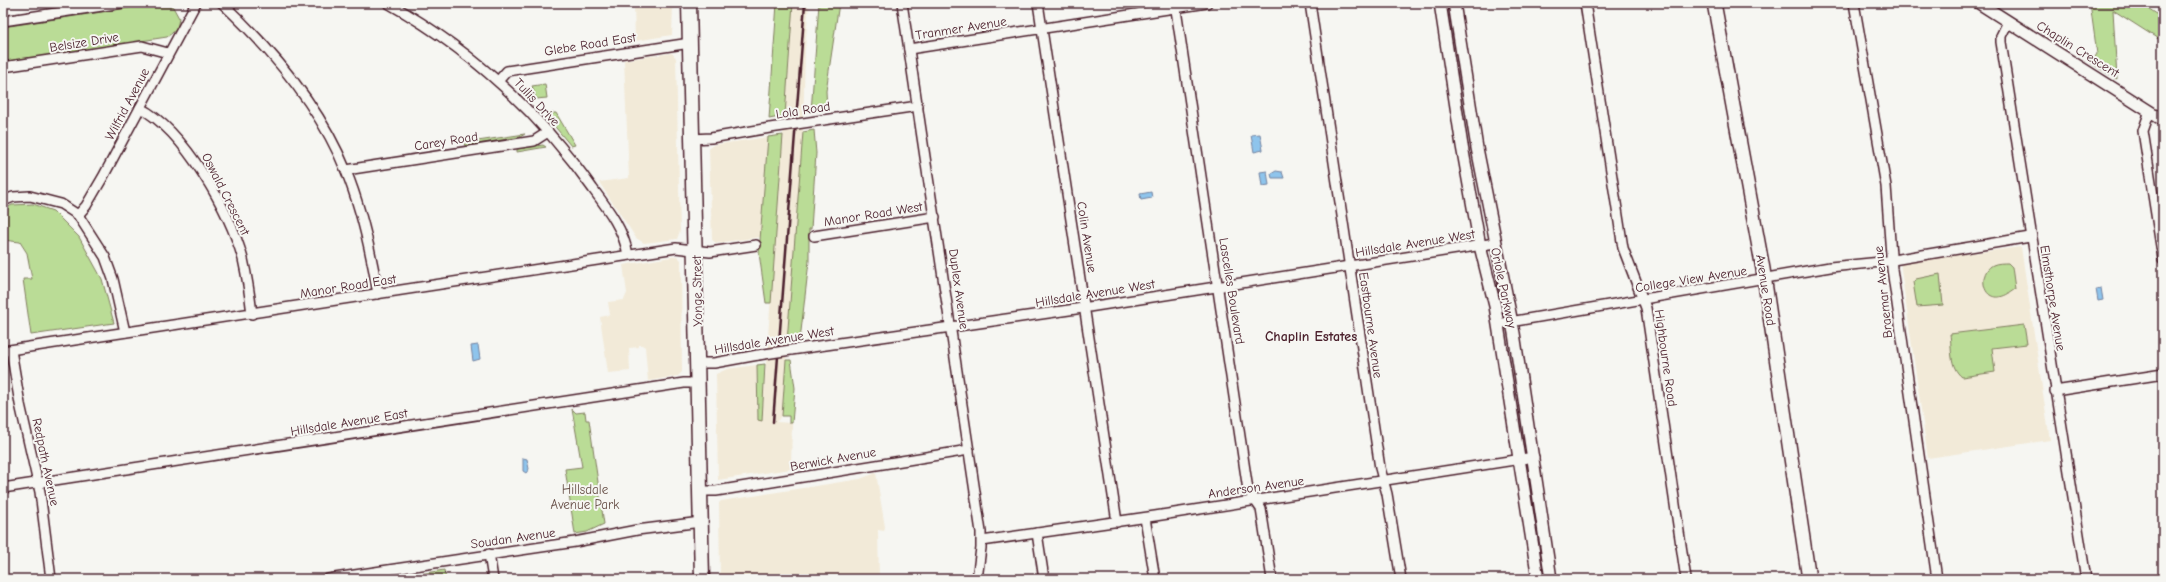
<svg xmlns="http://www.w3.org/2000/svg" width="2166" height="582" font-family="'Comic Neue',sans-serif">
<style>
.built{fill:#f2ead8}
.green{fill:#badc96;stroke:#827e60}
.water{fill:#8ec4ec;stroke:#73829f}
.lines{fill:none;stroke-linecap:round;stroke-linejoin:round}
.minor-casing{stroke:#4a1f2b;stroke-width:12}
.tertiary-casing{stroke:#4a1f2b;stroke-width:14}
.secondary-casing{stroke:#4a1f2b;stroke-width:16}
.primary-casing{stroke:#4a1f2b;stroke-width:17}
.minor{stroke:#f6f6f2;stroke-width:9}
.tertiary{stroke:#f6f6f2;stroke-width:11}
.secondary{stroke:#f6f6f2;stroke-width:13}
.primary{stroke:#f6f6f2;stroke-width:14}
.rail{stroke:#4a1f2b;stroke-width:2.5}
.minor-bridge-casing{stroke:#4a1f2b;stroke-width:12;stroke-linecap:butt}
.minor-bridge{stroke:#f6f6f2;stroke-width:9}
.labels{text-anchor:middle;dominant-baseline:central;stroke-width:4;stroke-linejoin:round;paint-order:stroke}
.street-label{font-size:13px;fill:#4a1f2b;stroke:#f6f6f2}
.park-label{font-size:13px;fill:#664e46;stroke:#f6f6f2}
.neighbourhood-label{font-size:14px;font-weight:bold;fill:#4a1f2b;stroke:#f6f6f2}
</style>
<rect width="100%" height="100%" fill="#f6f6f2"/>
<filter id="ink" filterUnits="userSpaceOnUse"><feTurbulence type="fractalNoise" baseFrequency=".025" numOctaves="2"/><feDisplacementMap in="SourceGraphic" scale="8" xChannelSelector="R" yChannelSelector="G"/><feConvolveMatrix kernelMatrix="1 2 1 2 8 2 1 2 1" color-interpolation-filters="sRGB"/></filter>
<g filter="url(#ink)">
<!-- built -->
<g class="built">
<polygon points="634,3 673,3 672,35 635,41"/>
<polygon points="793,3 809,3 805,49 803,132 782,416 776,422 792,423 791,469 718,480 716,374 727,369 757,365 758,420 763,403"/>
<polygon points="672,53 676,58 680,231 677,239 644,243 636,238 599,182 629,178 624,60"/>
<polygon points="768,137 761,237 716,243 712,240 709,149 713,145"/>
<polygon points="2021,247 2050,440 1928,458 1900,262"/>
<polygon points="677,256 681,260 682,372 678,376 648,381 645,347 642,345 639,345 639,347 629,348 630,371 608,373 600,317 610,315 608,302 624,300 627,293 623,265"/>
<polygon points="876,473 885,527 884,531 878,530 879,579 720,579 719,503 721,501 860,479"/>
</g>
<!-- green -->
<g class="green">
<polygon points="161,3 173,7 179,18 177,29 167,37 3,62 3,27"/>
<polygon points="777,3 793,3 785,116 769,119"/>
<polygon points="819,3 839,3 826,91 827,109 811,112"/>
<polygon points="2090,3 2140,3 2163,18 2163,42 2113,10 2117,79 2091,63 2097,54"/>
<polygon points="545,84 547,98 536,99 532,86"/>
<polygon points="550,113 556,113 575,145 571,146 546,116"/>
<polygon points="814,130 816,153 811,229 809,229 809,261 800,340 787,342 803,132"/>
<polygon points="525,134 520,137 465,146 464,143"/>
<polygon points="783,135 771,303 766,303 759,253 768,137"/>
<polygon points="543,145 546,147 517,152 517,149"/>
<polygon points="33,204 53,211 79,237 102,279 114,323 31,335 23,279 32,279 27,253 20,242 3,240 3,210 12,205"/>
<path d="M2008,263L2012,267L2015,289C1984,314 1975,274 1993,265C1997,263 2004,263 2008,263Z"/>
<polygon points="1940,274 1943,305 1917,307 1913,282 1916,279"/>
<path d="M2024,325L2027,344L1992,348L1995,372L1962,377C1949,367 1952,348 1950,334Z"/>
<polygon points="786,360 791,360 795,388 792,423 789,423 789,416 782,416"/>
<polygon points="765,364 762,421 758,420 757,365"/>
<polygon points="572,409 576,413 585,412 586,420 589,420 604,524 587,532 575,534 565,469 582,467"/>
<polygon points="444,570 446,579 391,579"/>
</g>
<!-- water -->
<g class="water">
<polygon points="1260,134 1263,150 1254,152 1251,135"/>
<polygon points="1267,171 1269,185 1262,186 1260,172"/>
<polygon points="1276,171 1282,172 1284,178 1272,178 1271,174"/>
<polygon points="1151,192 1152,198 1141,200 1140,194"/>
<polygon points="2101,288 2103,300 2098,301 2096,289"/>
<polygon points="478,345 480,359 473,361 471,346"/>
<polygon points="523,458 527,459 529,469 526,473 523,471"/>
</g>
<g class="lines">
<!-- minor casing -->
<g class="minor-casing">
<g id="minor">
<path d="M222,3C272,50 320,106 346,171C362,210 371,252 378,294"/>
<path d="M388,3C472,50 538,111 593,189C608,209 624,230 628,255"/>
<polyline points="902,3 981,532 981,548 977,579"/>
<polyline points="1038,3 1117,522"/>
<polyline points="1175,3 1248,490 1261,509 1272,579"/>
<polyline points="1310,3 1380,468 1387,494 1401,579"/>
<polyline points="1585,3 1623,248 1646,308 1686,579"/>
<polyline points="1854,3 1886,186 1892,269 1937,579"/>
<polyline points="3,21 122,3"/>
<polyline points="2008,22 2001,36 2001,42 2086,579"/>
<polyline points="909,49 1207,3"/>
<polyline points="3,67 142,46 168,53"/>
<polyline points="499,80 507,71 690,43"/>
<path d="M140,108C185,131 230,212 243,259C247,277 250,296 252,314"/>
<polyline points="2150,111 2143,131 2163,259"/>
<polyline points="823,120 918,106"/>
<polyline points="692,139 711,138 770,128"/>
<polyline points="346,170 534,141 548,132"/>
<polyline points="3,201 13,197 30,196 61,204 78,215 105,257 113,279 125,332"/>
<polyline points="78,215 86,206 103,177 196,3"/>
<polyline points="814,236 935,217"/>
<polyline points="1498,324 1830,267 1881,262 2030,237"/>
<polyline points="11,350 20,404 40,492 51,579"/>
<polyline points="791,350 1076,309 1495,243"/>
<polyline points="3,351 676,248 710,252 756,245"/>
<polyline points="698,363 714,363 758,355"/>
<polyline points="2055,391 2163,374"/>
<polyline points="3,488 684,383 699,383"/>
<polyline points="701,491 716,491 969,450"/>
<polyline points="1145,518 1155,579"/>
<polyline points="1037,533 1044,579"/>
<polyline points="982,541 1155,516 1534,457"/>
<polyline points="489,554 493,579"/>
<polyline points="328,579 575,542 637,530 701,522"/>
</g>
</g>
<!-- tertiary casing -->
<g class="tertiary-casing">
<g id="tertiary">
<polyline points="1440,3 1462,146 1480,246 1495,306 1538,579"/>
<polyline points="1454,3 1477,148 1514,333 1551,579"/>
<polyline points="1979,3 2163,120"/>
</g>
</g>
<!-- secondary casing -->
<g class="secondary-casing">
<polyline id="secondary" points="1714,3 1763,269 1809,579"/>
</g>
<!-- primary casing -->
<g class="primary-casing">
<polyline id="primary" points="689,3 702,579"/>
</g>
<!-- minor -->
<use href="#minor" class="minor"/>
<!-- tertiary -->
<use href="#tertiary" class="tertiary"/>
<!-- secondary -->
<use href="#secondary" class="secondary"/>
<!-- primary -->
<use href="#primary" class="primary"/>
<!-- rail -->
<polyline class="rail" points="773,422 805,3"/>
<!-- minor-bridge casing -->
<g class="minor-bridge-casing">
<g id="minor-bridge">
<polyline points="770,128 823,120"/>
<polyline points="758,355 791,350"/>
</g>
</g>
<!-- minor-bridge -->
<use href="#minor-bridge" class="minor-bridge"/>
</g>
</g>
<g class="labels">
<!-- street labels -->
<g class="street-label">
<text transform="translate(961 28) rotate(-9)">Tranmer Avenue</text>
<text transform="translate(84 42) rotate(-9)">Belsize Drive</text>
<text transform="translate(590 44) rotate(-9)">Glebe Road East</text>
<text transform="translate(2078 49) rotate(32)">Chaplin Crescent</text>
<text transform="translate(537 102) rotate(47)">Tullis Drive</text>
<text transform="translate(127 104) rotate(-62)">Wilfrid Avenue</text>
<text transform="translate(803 110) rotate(-9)">Lola Road</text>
<text transform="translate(446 141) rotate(-9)">Carey Road</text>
<text transform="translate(226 194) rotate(63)">Oswald Crescent</text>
<text transform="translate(873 214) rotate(-9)">Manor Road West</text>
<text transform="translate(1087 237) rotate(81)">Colin Avenue</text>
<text transform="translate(1415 243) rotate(-9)">Hillsdale Avenue West</text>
<text transform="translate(1691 279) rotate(-9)">College View Avenue</text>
<text transform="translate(348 286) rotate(-9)">Manor Road East</text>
<text transform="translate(1504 288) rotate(78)">Oriole Parkway</text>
<text transform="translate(959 289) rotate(82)">Duplex Avenue</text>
<text transform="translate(1766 290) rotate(81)">Avenue Road</text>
<text transform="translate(697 291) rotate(-91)">Yonge Street</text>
<text transform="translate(1232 291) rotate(81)">Lascelles Boulevard</text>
<text transform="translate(1883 292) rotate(-96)">Braemar Avenue</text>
<text transform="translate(1095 293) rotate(-9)">Hillsdale Avenue West</text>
<text transform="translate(2053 298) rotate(81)">Elmsthorpe Avenue</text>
<text transform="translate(1371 325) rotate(82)">Eastbourne Avenue</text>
<text transform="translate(774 340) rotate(-9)">Hillsdale Avenue West</text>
<text transform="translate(1666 358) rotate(82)">Highbourne Road</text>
<text transform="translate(349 422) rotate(-9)">Hillsdale Avenue East</text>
<text transform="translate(833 459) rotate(-10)">Berwick Avenue</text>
<text transform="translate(46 462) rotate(78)">Redpath Avenue</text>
<text transform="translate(1256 487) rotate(-8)">Anderson Avenue</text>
<text transform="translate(513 538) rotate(-8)">Soudan Avenue</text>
</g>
<!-- park labels -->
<g class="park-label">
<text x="585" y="489">Hillsdale<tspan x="585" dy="15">Avenue Park</tspan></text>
</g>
<!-- neighbourhood labels -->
<g class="neighbourhood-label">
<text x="1311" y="336">Chaplin Estates</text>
</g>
</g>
<!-- margin -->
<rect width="2166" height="582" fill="none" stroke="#f6f6f2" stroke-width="16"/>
<rect x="8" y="8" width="2150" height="566" fill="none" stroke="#4a1f2b" stroke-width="1.5" filter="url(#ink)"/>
</svg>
